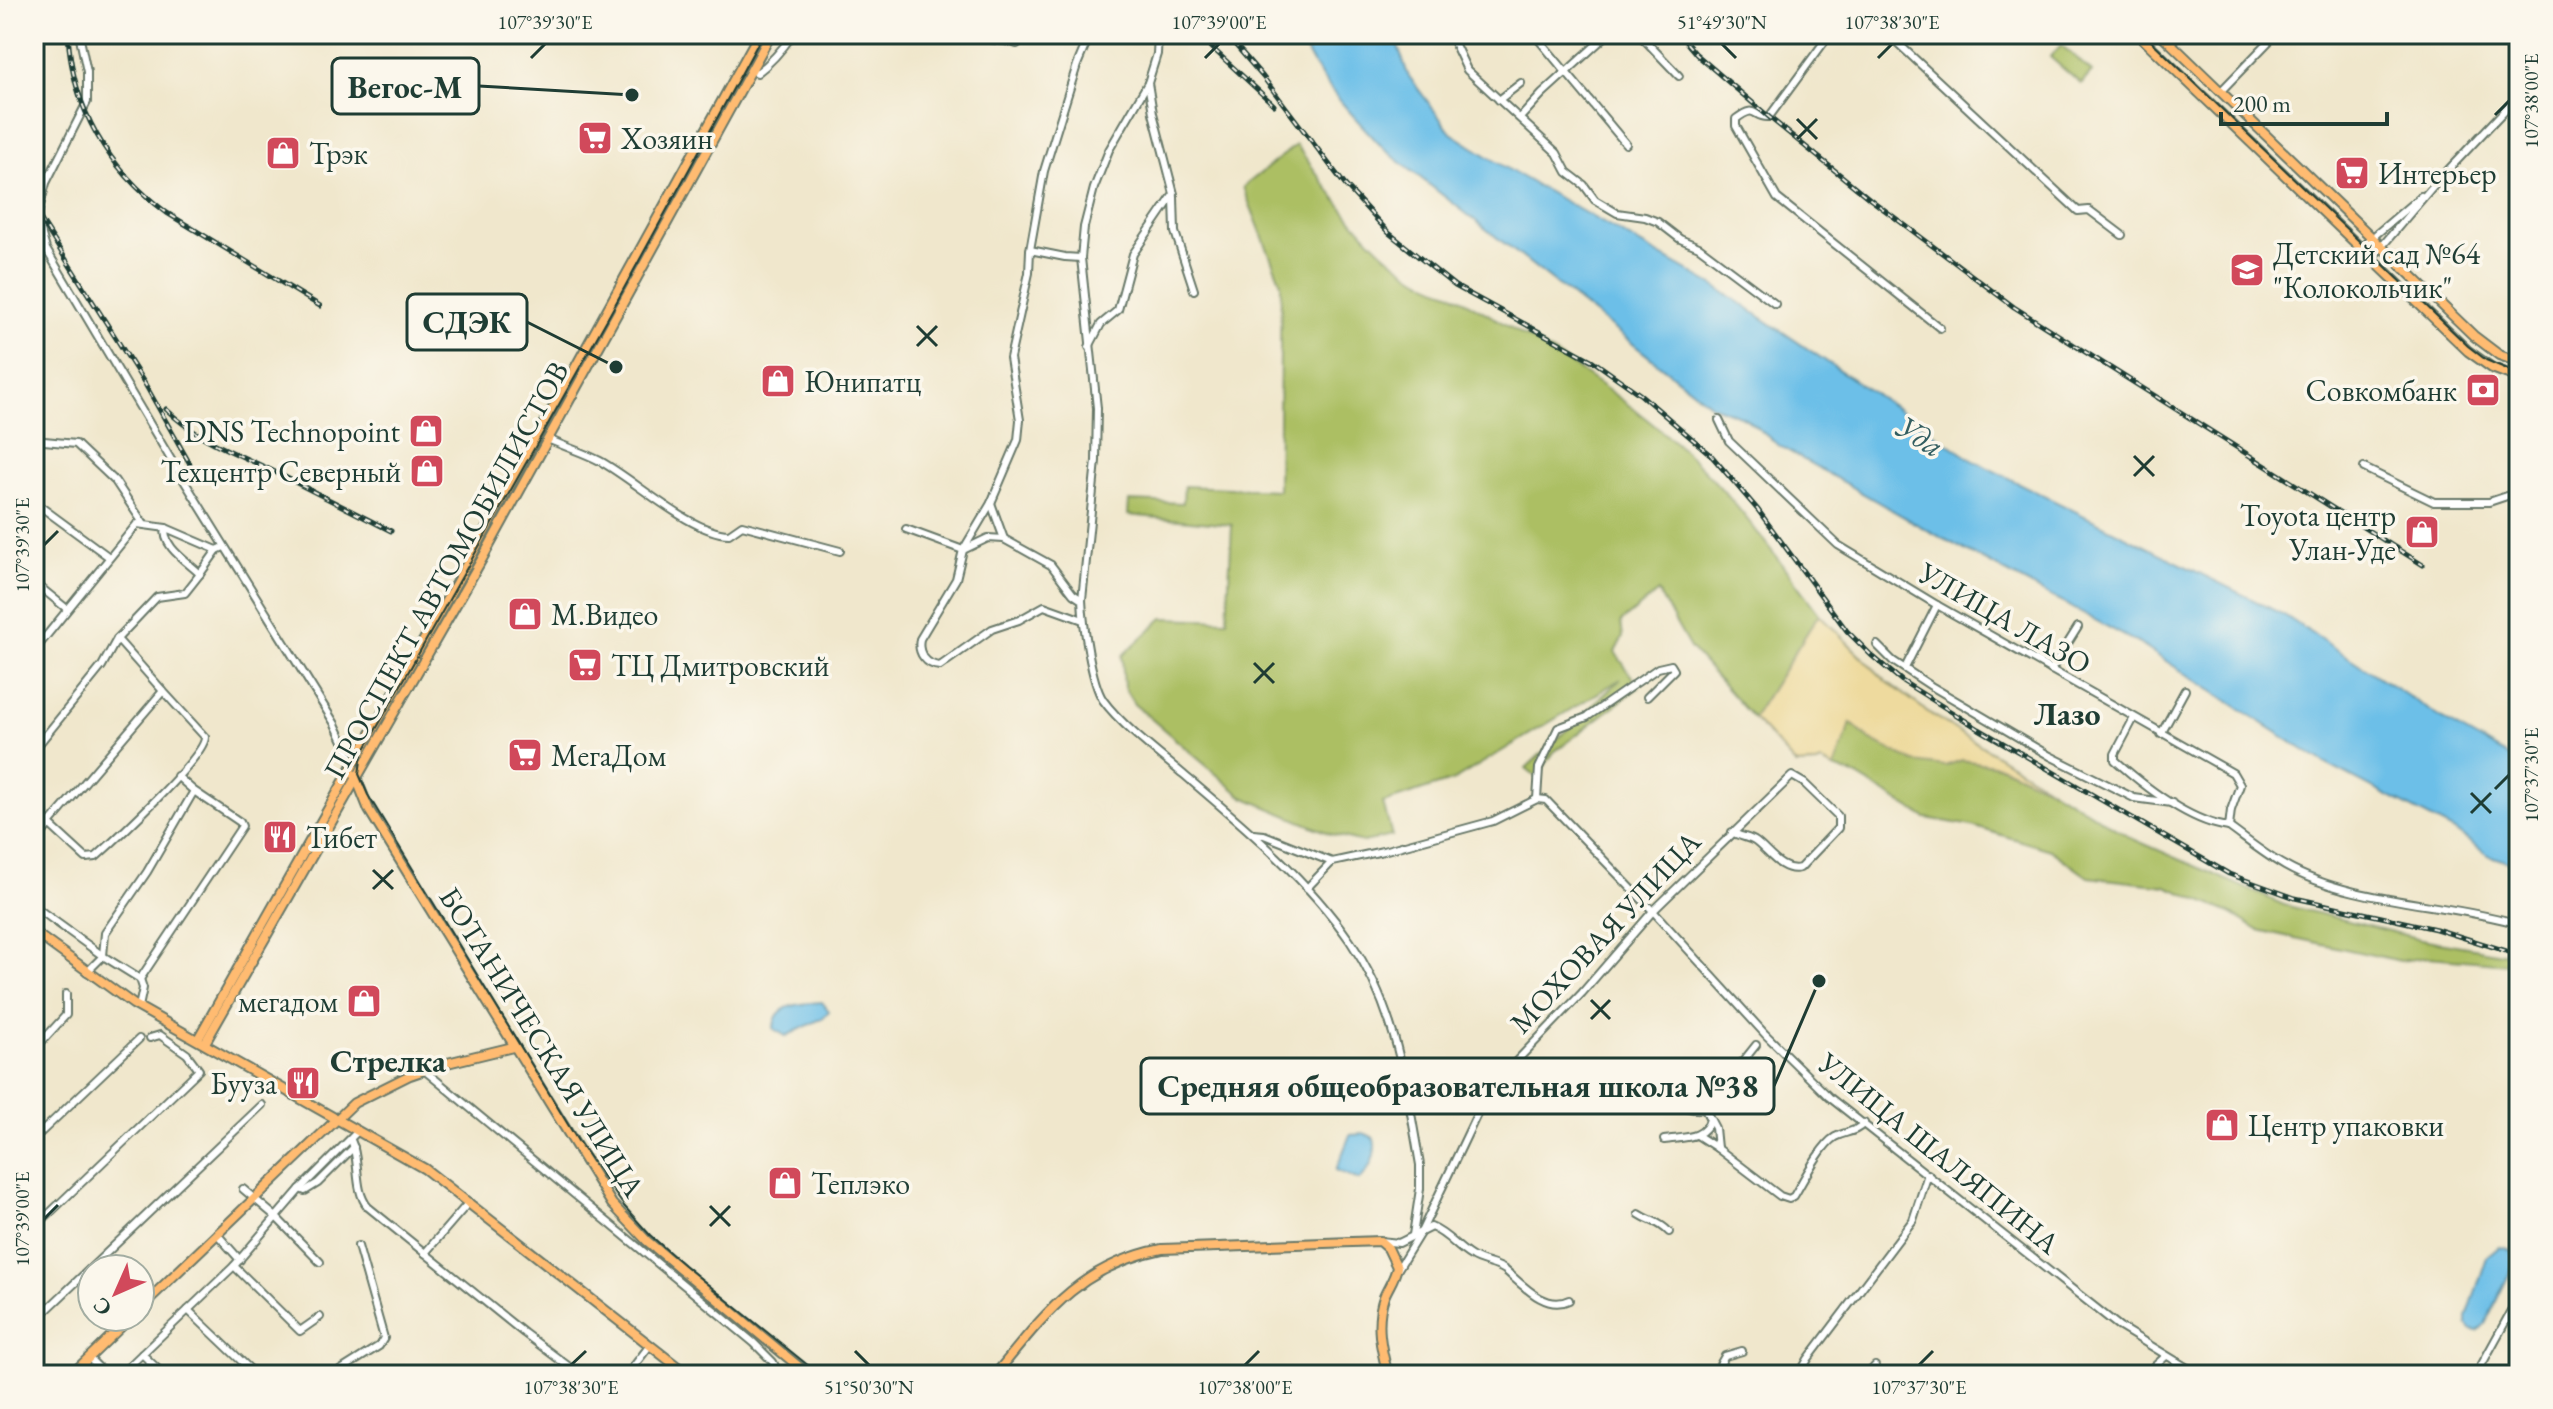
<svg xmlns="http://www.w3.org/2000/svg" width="2553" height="1409" font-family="'EB Garamond',serif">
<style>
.green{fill:#acbf63;stroke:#667e4c;stroke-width:2}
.sand{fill:#eeda9e;stroke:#868c69;stroke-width:2}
.water{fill:#6cbfe8;stroke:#467e8e;stroke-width:2}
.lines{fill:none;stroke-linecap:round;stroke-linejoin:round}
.minor-casing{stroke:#687869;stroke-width:10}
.major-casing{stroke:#687869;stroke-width:12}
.minor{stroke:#fff;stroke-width:6}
.major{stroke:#ffbb71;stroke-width:8}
.tram{stroke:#1f3d34;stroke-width:2}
.rail-casing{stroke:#1f3d34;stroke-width:5}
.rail{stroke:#fbf7ec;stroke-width:2;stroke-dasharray:6;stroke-linecap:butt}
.ticks{fill:none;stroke:#1f3d34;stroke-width:3}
.labels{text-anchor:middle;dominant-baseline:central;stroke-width:7;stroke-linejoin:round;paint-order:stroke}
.poi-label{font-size:30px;fill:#1f3d34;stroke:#fbf7ec;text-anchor:start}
.street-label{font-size:30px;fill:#1f3d34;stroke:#fbf7ec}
.water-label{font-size:32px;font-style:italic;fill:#325e61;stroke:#fbf7ec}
.neighbourhood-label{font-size:32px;font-weight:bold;fill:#1f3d34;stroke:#fbf7ec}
.leader{fill:none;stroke:#1f3d34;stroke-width:3}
.callout-dot{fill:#1f3d34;stroke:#fbf7ec;stroke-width:3}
.callout{fill:#fbf7ec;stroke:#1f3d34;stroke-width:3}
.callout-label{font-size:32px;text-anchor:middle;font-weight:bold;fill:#1f3d34}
.neatline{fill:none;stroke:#1f3d34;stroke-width:3}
.ticks-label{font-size:20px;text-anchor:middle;fill:#1f3d34}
</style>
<rect width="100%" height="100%" fill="#fbf7ec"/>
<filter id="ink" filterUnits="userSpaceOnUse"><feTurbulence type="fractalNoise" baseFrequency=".0125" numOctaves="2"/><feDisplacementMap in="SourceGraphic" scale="16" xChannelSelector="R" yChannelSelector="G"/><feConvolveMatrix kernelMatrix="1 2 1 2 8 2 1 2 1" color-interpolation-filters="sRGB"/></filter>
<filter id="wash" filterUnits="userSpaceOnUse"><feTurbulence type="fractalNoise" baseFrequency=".006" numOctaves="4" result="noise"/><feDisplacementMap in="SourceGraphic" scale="32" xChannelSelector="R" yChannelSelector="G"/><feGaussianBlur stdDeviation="1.8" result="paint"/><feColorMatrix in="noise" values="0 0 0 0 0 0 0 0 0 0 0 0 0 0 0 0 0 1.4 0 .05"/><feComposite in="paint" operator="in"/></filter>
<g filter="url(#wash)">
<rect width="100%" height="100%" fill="#f0e7cc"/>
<!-- green -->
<g class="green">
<polygon points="2061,45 2092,72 2081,84 2050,57"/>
<path d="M1296,145C1337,200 1381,271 1450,292C1538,343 1627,394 1700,466C1744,510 1781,564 1819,614L1753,718L1690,648L1658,592L1621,622L1623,637L1615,652L1639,687L1554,752L1537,777L1526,768L1621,679L1454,780L1383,803L1392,836L1363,842L1331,834L1243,797L1134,704L1124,688L1122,656L1163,618L1227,620L1232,525L1128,515L1129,501L1183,503L1184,486L1278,490L1281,283L1243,187Z"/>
<polygon points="1851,723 1870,740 1945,766 1961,760 2000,766 2051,789 2133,839 2284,905 2421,939 2507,954 2519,959 2519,965 2429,957 2400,961 2258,930 2230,913 2166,886 2088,877 2050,850 1972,826 1926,818 1857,776 1834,768"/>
</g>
<!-- sand -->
<polygon class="sand" points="1819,614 1886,681 1932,715 2051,789 2000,766 1962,760 1945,766 1914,762 1870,740 1851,723 1834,768 1821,762 1817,764 1796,765 1753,718"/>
<!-- water -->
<g class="water">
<path d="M1298,34H1394L1408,75L1451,133L1511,171L1716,287L1974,461L2284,615L2449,723L2519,762V866L2488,855L2453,830L2326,764L2138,643L1920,526L1778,445L1745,418L1711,405L1385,150C1351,114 1317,80 1298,34Z"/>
<path d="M822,1002L829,1011L823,1018L786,1036L774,1029C774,1003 801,1004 822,1002Z"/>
<path d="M1366,1134L1374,1138C1378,1152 1370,1171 1359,1180L1336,1170L1350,1135Z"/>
<path d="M2499,1247C2509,1248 2513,1251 2516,1260L2485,1324L2478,1331L2471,1330L2467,1325V1317L2487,1257Z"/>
</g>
</g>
<g filter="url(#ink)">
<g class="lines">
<!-- minor casing -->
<g class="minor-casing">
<g id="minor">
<polyline points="79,34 87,72 87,102 46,183 37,217 46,249 170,458 335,724 353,762"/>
<path d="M974,34C989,42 1002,38 1017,44L1026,34"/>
<path d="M1158,34L1157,54L1148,83L1109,150L1094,188L1084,227L1081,258L1097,408L1096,461L1082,600C1083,622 1091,682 1103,700C1120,724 1160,755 1183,774C1243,825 1305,876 1350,941C1397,1010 1406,1085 1420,1165V1189L1413,1235"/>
<polyline points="1450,34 1467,70 1557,153 1567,172 1584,185 1595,200 1617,213 1645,217 1658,222 1680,239 1699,247 1775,304"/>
<polyline points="1534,34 1626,144"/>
<polyline points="1639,34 1679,76"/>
<path d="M1830,34L1769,117C1752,118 1757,103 1736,119V126L1777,198L1940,328"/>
<polyline points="1888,34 2078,211 2089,210 2122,235"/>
<path d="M752,70L757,73C772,62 782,50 793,34"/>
<polyline points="2221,91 2276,34"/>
<polyline points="1499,100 1521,83"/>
<polyline points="1520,118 1542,94 1608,34"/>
<polyline points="1174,197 1175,232 1194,290"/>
<polyline points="2360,248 2421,196"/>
<polyline points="1030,250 1065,257 1081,258"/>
<polyline points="2372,258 2433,186 2519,95"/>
<polyline points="1089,347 1101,324 1118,310 1133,254 1174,194 1153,113 1148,83"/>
<polyline points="1719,420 1729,441 1838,545 1937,605 2233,773 2240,785 2231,810 2229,827"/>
<path d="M548,439C565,447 583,452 600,461C635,480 691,533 729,534L742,525L840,551"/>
<polyline points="44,441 76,444 115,481 143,523"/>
<polyline points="2364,468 2434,502 2489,502 2519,492"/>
<polyline points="991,503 1004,539"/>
<polyline points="37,504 109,557"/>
<polyline points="906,529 963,550 988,538 1004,539 1051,565 1073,594 1082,600"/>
<polyline points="200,574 217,550"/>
<polyline points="34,582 67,609"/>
<path d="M1083,620L1044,606L1019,620L992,629L940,666C926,665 917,653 920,639L956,579L963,550L991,503L1018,440L1020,420L1010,358L1029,273L1030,250L1044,171L1077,65L1090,34"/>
<polyline points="1877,645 1893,661 1931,686 2050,756 2134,798 2172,803"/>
<polyline points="34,651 137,524 166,528 217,550 224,547"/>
<polyline points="1905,668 1937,605"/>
<polyline points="2051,670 2078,627"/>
<path d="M163,691L117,639L157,597L185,593L200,574C188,562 161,546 166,528"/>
<path d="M2134,718L2115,754V760C2144,786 2190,822 2229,827"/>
<polyline points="2161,734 2185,690"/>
<polyline points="34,750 102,666 117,639"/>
<polyline points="177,776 194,791 240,822 242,826 140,979 103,956 105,933 147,872 194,791"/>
<polyline points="1537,799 1539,768 1558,728 1587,717 1658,668 1671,665 1674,670 1647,697"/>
<path d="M2229,827C2247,840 2265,855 2285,866C2352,904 2445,902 2519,924"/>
<polyline points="1253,834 1264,835 1332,862 1383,851 1493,821 1537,799 1546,800 1653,911 1765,1034 1829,1097 2120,1327 2199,1375"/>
<path d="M34,845L49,824L163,691L205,737C206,756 114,841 96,857L86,858L49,824"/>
<polyline points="1307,888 1332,862"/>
<polyline points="34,906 103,956 87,972"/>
<polyline points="139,1007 143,988 140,979"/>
<polyline points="34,1050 66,1015 66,994"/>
<path d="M1627,1063C1649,1084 1671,1112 1705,1109L1715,1128L1717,1148L1780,1196L1789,1199L1794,1196C1803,1181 1821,1145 1835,1137C1846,1131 1855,1133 1864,1123"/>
<polyline points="424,1070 754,1343 773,1362 779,1375"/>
<polyline points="1697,1135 1717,1148"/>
<polyline points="34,1139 139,1039"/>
<path d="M351,1140C361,1161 353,1189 368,1207L524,1333L580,1375"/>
<path d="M1664,1140C1682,1137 1705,1140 1710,1119L1705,1109L1756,1045"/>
<polyline points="243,1189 275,1216 320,1262"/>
<polyline points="300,1189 358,1131"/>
<path d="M1639,1214C1651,1222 1659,1221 1669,1232"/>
<polyline points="34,1228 199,1070 187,1054 160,1035 150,1038"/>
<polyline points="217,1234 240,1260"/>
<path d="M1380,1241L1399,1243L1431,1227C1448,1234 1456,1247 1471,1256C1481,1263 1495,1263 1505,1270C1521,1283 1545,1312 1569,1300"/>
<polyline points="425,1253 469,1202"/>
<polyline points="234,1266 300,1331 320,1317"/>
<path d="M1398,1269L1422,1230L1480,1108L1503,1075L1582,993L1653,911L1792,776L1804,783L1838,816V828L1800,868C1782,873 1769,852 1756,842C1749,837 1740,837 1732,832"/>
<polyline points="188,1310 256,1375"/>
<polyline points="34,1322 262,1105"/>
<polyline points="142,1354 164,1375"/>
<polyline points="89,1358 106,1375"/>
<polyline points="120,1375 234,1266 300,1189 305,1191 318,1183 354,1147"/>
<polyline points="333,1375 379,1346 384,1338 358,1246"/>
<polyline points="627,1375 650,1345"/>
<polyline points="1714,1375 1725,1356 1742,1351"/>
<polyline points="1807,1375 1803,1368 1808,1359 1913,1220 1928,1174"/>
<polyline points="1867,1375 1875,1366"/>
<polyline points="2145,1375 2166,1356"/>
<polyline points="2476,1375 2519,1297"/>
</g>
</g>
<!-- major casing -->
<g class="major-casing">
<g id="major">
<polyline points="2138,34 2468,351 2492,368 2519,378"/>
<polyline points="2161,34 2474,336 2499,355 2519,362"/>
<polyline points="355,775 369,810 612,1204 647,1241 809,1375"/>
<polyline points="34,932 133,1004 425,1169 688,1375"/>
<polyline points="198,1039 472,555 759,34"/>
<polyline points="205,1043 482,559 771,34"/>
<polyline points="140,1308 354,1103 410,1075 439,1065 513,1047"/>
<polyline points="71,1375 131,1317"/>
<path d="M995,1375C1045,1314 1079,1266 1162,1249L1380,1241L1388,1248L1397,1267C1395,1278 1388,1287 1384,1297C1375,1323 1381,1349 1388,1375"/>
</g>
</g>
<!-- minor -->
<use href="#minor" class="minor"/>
<!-- major -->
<use href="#major" class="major"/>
<!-- tram -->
<g class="tram">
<polyline points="763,34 610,314 362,754 359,774 368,795 578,1141 624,1206 650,1235 684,1265 820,1375"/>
<polyline points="2144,34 2468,346 2486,360 2519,374"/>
</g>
<!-- rail casing -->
<g class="rail-casing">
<g id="rail">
<path d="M68,34C72,108 108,169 167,213L320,306"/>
<polyline points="1197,34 1274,105"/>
<polyline points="1226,34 1263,77 1345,185 1389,233 1455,286 1593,361 1641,395 1710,454 1758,510 1847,631 1871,655 1902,681 1979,729 2229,874 2295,898 2436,929 2519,955"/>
<polyline points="1679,34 1696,54 1769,117 1870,199 2014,307 2423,565"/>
<polyline points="34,43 38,34"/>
<polyline points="34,209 145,384 190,464"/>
<path d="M166,409C197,440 234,452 273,471C312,491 351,511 391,531"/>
</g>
</g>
<!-- rail -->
<use href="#rail" class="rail"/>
</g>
</g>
<!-- ticks -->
<path class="ticks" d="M1722,44L1736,58M531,58L545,44M1205,58L1219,44M1878,58L1892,44M2495,115L2509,101M1797,119L1817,139M1797,139L1817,119M917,326L937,346M917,346L937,326M2134,456L2154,476M2134,476L2154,456M44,545L58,531M1254,663L1274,683M1254,683L1274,663M2495,789L2509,775M2471,793L2491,813M2471,813L2491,793M373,870L393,889M373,889L393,870M1591,1000L1610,1019M1591,1019L1610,1000M710,1206L730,1226M44,1219L58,1205M710,1226L730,1206M855,1351L869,1365M571,1365L586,1351M1245,1365L1259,1351M1919,1365L1933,1351"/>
<!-- icons -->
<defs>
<g id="supermarket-square" transform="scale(1.8)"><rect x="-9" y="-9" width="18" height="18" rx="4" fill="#d1495b" stroke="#fbf7ec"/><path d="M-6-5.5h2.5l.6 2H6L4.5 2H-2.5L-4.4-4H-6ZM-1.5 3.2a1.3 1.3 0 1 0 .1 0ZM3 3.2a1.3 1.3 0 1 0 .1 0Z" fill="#fff"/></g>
<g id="shop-square" transform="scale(1.8)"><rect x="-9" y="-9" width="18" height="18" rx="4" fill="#d1495b" stroke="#fbf7ec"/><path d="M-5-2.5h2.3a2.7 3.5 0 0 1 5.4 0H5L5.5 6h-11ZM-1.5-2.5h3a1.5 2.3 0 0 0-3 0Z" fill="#fff"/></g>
<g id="school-square" transform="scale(1.8)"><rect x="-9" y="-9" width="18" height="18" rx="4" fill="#d1495b" stroke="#fbf7ec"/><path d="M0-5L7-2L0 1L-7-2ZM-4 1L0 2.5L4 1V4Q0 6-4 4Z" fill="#fff"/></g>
<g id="bank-square" transform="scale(1.8)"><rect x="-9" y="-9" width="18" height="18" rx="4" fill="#d1495b" stroke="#fbf7ec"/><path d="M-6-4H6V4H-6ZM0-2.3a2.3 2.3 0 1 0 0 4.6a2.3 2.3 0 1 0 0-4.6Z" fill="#fff"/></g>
<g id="restaurant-square" transform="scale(1.8)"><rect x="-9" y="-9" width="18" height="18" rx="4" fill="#d1495b" stroke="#fbf7ec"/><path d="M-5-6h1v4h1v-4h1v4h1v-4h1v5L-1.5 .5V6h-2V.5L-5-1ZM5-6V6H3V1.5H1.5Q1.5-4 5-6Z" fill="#fff"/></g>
</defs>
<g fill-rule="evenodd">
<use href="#supermarket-square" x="595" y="138"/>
<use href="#shop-square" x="283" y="153"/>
<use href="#supermarket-square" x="2352" y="173"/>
<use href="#school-square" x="2247" y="270"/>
<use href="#shop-square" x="778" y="381"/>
<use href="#bank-square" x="2483" y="390"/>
<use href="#shop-square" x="426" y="431"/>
<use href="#shop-square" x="427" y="471"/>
<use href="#shop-square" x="2422" y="532"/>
<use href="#shop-square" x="525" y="614"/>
<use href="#supermarket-square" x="585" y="665"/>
<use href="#supermarket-square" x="525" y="755"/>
<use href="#restaurant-square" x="280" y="837"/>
<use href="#shop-square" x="364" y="1001"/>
<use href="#restaurant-square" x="303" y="1083"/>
<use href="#shop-square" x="2222" y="1125"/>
<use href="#shop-square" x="785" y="1183"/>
</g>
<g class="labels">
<!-- poi labels -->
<g class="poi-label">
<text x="621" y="138">Хозяин</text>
<text x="309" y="153">Трэк</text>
<text x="2378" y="173">Интерьер</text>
<text x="2273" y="253">Детский сад №64<tspan x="2273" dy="34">"Колокольчик"</tspan></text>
<text x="804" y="381">Юнипатц</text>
<text x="2457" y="390" text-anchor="end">Совкомбанк</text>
<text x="400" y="431" text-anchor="end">DNS Technopoint</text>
<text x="401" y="471" text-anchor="end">Техцентр Северный</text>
<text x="2396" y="515" text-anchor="end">Toyota центр<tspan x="2396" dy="34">Улан-Уде</tspan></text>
<text x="551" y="614">М.Видео</text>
<text x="611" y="665">ТЦ Дмитровский</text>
<text x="551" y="755">МегаДом</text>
<text x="306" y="837">Тибет</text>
<text x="338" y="1001" text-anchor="end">мегадом</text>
<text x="277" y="1083" text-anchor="end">Бууза</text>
<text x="2248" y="1125">Центр упаковки</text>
<text x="811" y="1183">Теплэко</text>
</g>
<!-- street labels -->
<g class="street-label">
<text transform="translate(446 570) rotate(-61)">ПРОСПЕКТ АВТОМОБИЛИСТОВ</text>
<text transform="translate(2005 618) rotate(30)">УЛИЦА ЛАЗО</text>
<text transform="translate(1605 932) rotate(-47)">МОХОВАЯ УЛИЦА</text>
<text transform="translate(542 1042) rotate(58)">БОТАНИЧЕСКАЯ УЛИЦА</text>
<text transform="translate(1939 1153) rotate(39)">УЛИЦА ШАЛЯПИНА</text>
</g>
<!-- water labels -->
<g class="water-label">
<text transform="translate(1920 436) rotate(32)">Уда</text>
</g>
<!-- neighbourhood labels -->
<g class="neighbourhood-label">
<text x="2067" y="714">Лазо</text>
<text x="388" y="1061">Стрелка</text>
</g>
</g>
<!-- callouts -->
<path class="leader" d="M632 95L479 86M616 367L527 322M1819 981L1774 1086"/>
<g class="callout-dot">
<circle cx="632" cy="95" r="8"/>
<circle cx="616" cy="367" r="8"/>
<circle cx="1819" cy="981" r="8"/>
</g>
<g class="callout">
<rect x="332" y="58" width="147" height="56" rx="8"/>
<rect x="407" y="294" width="120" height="56" rx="8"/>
<rect x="1141" y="1058" width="633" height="56" rx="8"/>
</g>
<g class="callout-label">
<text x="405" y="98">Вегос-М</text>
<text x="467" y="333">СДЭК</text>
<text x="1458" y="1097">Средняя общеобразовательная школа №38</text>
</g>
<!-- margin -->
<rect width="2553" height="1409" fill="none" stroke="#fbf7ec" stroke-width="88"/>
<!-- north arrow -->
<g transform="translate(116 1293) rotate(225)"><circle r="38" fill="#fbf7ec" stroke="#a3ada2" stroke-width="2"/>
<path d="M0-6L14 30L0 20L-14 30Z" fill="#d1495b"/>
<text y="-12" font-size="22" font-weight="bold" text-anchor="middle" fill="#1f3d34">С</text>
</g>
<!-- scale -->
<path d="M2221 112v12h166v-12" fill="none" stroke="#1f3d34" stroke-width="4"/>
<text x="2233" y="112" font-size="24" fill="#1f3d34" stroke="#fbf7ec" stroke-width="6" paint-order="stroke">200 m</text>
<rect x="44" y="44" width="2465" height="1321" class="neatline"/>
<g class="ticks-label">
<text x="545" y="29">107°39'30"E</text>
<text x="1219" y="29">107°39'00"E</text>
<text x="1722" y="29">51°49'30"N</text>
<text x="1892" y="29">107°38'30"E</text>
<text transform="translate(2531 101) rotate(-90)" y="7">107°38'00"E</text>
<text transform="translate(22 545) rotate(-90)" y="7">107°39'30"E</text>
<text transform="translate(2531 775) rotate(-90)" y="7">107°37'30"E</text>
<text transform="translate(22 1219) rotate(-90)" y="7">107°39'00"E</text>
<text x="571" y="1394">107°38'30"E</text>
<text x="869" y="1394">51°50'30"N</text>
<text x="1245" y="1394">107°38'00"E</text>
<text x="1919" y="1394">107°37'30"E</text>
</g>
</svg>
